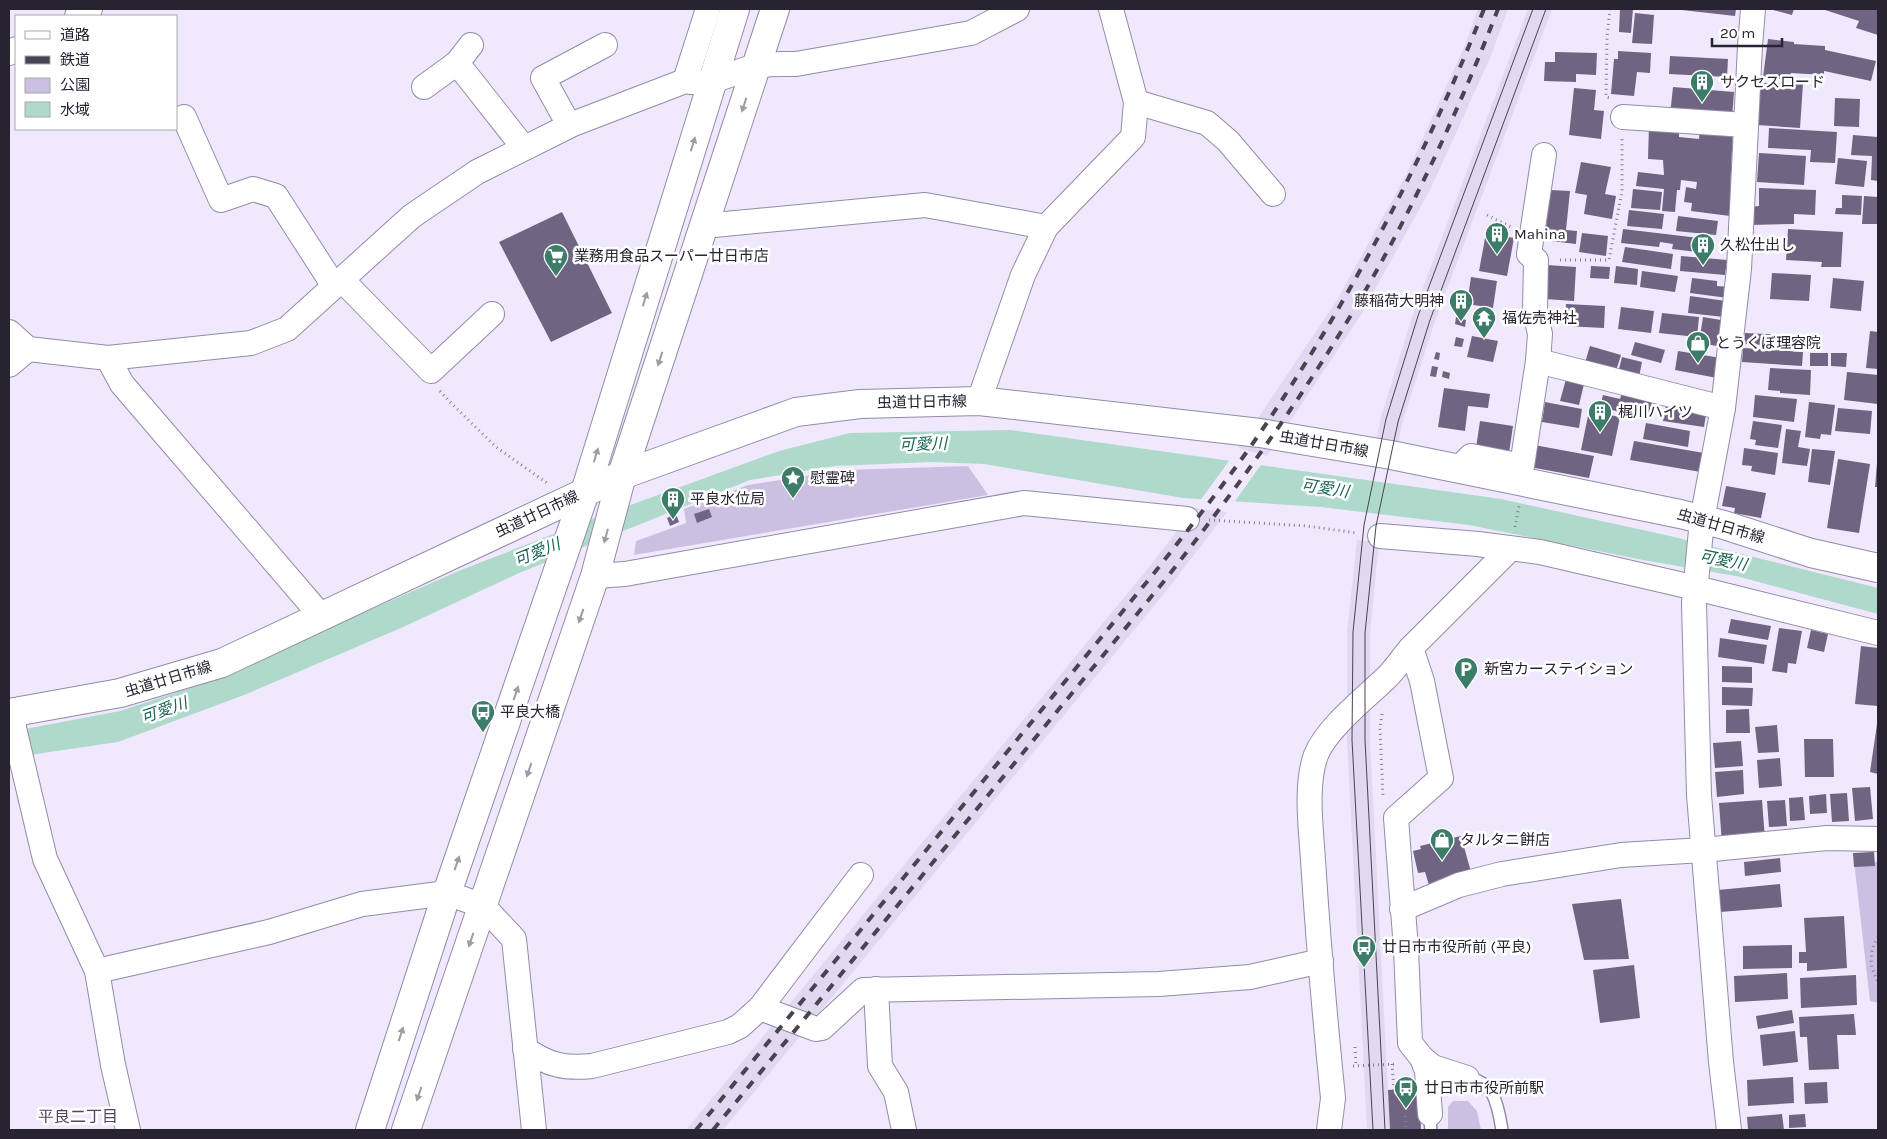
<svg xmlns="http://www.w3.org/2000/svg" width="1887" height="1139" font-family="Karla,'Noto Sans JP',sans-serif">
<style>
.built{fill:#e1d9f2}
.green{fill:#cbc0e2}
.water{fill:#afdacb}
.pier{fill:#f0e9fd}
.building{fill:#6f6481}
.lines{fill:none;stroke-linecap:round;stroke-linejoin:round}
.service-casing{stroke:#948aa8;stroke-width:14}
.minor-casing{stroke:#948aa8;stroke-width:26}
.tertiary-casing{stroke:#948aa8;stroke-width:30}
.secondary-casing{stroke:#948aa8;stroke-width:30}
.path{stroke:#847e8e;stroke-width:3;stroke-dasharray:1 4;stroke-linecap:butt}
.service{stroke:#fff;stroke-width:11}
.minor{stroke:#fff;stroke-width:24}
.tertiary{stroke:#fff;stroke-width:28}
.secondary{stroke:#fff;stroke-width:28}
.tram{stroke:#494352;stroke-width:1}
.rail{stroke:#494352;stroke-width:4;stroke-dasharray:9 9;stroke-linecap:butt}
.oneway{fill:#9e9ca2}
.labels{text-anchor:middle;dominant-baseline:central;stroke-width:5;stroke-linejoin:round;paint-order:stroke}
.poi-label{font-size:15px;fill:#282330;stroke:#fff;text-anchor:start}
.street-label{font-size:15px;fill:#282330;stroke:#fff}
.water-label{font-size:16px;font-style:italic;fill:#176551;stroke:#fff}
.neighbourhood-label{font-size:16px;fill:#504662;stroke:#fff}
</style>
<rect width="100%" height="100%" fill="#f0e9fd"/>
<!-- built -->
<g class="built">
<polygon points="1478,9 1508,9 1491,56 1431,188 1361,315 1267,456 1238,448 1337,300 1406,175 1465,45"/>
<polygon points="1528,9 1552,9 1435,321 1402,423 1398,446 1376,441 1381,417 1413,314"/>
<polygon points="1195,508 1227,512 1171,585 723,1130 686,1130 1149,567"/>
<polygon points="1357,540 1379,542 1370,633 1370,678 1347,699 1347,632"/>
<polygon points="1370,709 1370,740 1390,1130 1367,1130 1347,740 1347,730"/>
</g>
<!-- green -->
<g class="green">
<polygon points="968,466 988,495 634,555 636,541 686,523 684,509 748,485 845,470"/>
<polygon points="1854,861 1878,862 1878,1003 1870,1001"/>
<polygon points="1453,1101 1468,1101 1477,1111 1481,1130 1448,1130 1448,1107"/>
</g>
<!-- water -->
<polygon class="water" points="1010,430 1501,499 1670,536 1878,588 1878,614 1736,576 1643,560 1469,525 1321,507 1183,498 984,464 932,462 834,466 750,480 519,573 401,628 244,695 118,742 9,758 9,732 120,711 238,672 331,627 461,570 592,519 779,451 850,433"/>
<!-- pier -->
<polygon class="pier" points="1231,458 1263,462 1233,504 1200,501"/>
<!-- building -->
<g class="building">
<polygon points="1620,9 1633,9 1631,33 1619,32"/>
<polygon points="1673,9 1736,9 1735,16"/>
<polygon points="1769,9 1794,9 1792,15"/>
<polygon points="1822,9 1878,9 1878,35 1856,28 1859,21"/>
<polygon points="1635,13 1654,15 1652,44 1632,43"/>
<polygon points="1768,39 1794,42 1794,44 1825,46 1825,50 1876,61 1871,81 1824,71 1824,75 1791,73 1790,80 1763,77"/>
<polygon points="1618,51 1651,53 1650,73 1637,72 1634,96 1611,94 1614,59 1618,59"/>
<polygon points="1555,52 1597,53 1596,75 1576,74 1576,82 1544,81 1545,62 1555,62"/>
<polygon points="1670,56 1728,59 1727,77 1669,74"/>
<polygon points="1760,83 1803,84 1800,128 1757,125"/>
<polygon points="1673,87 1734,92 1732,119 1670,115"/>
<polygon points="1574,88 1596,90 1594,110 1604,111 1601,139 1569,135"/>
<polygon points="1835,98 1860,99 1859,127 1834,126"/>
<polygon points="1649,125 1679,126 1679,137 1699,139 1700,127 1733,129 1730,193 1733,194 1730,216 1691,211 1692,203 1684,202 1686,187 1696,189 1697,182 1681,180 1680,190 1677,190 1675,212 1662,211 1664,189 1636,186 1638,172 1664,175 1663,160 1648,159"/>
<polygon points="1769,128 1837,132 1835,163 1810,162 1811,150 1768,148"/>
<polygon points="1853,135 1878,137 1878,181 1871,180 1872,156 1851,155"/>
<polygon points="1759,153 1806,156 1804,185 1757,182"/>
<polygon points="1838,158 1867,161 1864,187 1835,184"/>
<polygon points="1581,162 1611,167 1605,194 1616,196 1612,219 1584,214 1587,195 1575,193"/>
<polygon points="1759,188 1816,190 1815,215 1794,214 1794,224 1750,225 1749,207 1759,206"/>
<polygon points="1633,189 1662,192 1660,210 1631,208"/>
<polygon points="1550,190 1570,191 1566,230 1577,231 1576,244 1542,240 1543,228 1546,228"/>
<polygon points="1842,195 1862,196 1861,215 1835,214 1836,208 1842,208"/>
<polygon points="1864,196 1878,197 1878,224 1862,224"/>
<polygon points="1629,210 1664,214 1662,229 1627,226"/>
<polygon points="562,212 612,313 551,342 499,242"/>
<polygon points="1678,216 1718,221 1716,235 1676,231"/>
<polygon points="1623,229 1699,238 1697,252 1672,249 1673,244 1660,242 1659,247 1621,243"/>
<polygon points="1788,229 1843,232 1841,267 1821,267 1822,262 1786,260"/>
<polygon points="1486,233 1514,238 1507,276 1479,271"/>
<polygon points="1582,233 1608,236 1606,256 1579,252"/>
<polygon points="1625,247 1673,254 1671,269 1622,262"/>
<polygon points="1681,256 1727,260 1725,275 1680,271"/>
<polygon points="1547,265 1576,267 1574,301 1545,299"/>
<polygon points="1591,266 1610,267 1609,279 1590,278"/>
<polygon points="1616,266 1638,269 1637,285 1614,283"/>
<polygon points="1642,271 1678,276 1675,292 1640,287"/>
<polygon points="1772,273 1811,275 1809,301 1770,299"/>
<polygon points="1471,277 1497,281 1493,308 1467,304"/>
<polygon points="1692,278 1717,281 1717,286 1729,287 1728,298 1690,293"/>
<polygon points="1833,278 1864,281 1861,311 1830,308"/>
<polygon points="1690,296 1726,301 1724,317 1688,313"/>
<polygon points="1566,304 1605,306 1604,328 1565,326"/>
<polygon points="1621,307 1654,311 1651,333 1618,329"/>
<polygon points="1662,313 1699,317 1697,337 1659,333"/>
<polygon points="1456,317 1466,320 1465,327 1455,324"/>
<polygon points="1703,317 1721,320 1717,346 1699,343"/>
<polygon points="1870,331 1878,332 1878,369 1866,368"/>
<polygon points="1745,333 1787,335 1786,346 1744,344"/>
<polygon points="1472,336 1498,341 1493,362 1467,357"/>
<polygon points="1456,337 1464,339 1462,347 1454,346"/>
<polygon points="1635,342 1665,350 1661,363 1631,355"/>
<polygon points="1590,346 1621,355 1615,374 1584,366"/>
<polygon points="1743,348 1803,352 1802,366 1742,362"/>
<polygon points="1678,351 1721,358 1717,378 1675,370"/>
<polygon points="1436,352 1440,353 1439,360 1434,359"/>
<rect x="1810" y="353" width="18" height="13"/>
<polygon points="1831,353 1847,353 1846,367 1831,366"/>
<polygon points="1622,357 1642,362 1638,382 1617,377"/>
<polygon points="1432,366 1438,367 1436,377 1430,376"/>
<polygon points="1770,368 1811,370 1810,395 1780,393 1780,391 1768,390"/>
<polygon points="1443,371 1450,373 1449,379 1442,377"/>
<polygon points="1847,372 1878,375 1878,404 1844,400"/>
<polygon points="1566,379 1584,384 1579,405 1560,401"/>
<polygon points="1624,386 1654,394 1648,419 1600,407 1603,395 1620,399"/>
<polygon points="1444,388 1490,394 1488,408 1468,406 1465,431 1438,427"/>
<polygon points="1755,395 1797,399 1794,422 1753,417"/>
<polygon points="1667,400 1707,408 1704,427 1663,421"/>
<polygon points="1545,402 1582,409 1579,428 1542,422"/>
<polygon points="1809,402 1835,405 1831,435 1821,434 1820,439 1805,437"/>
<polygon points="1838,408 1872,411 1870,434 1835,431"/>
<polygon points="1589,411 1620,417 1612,456 1581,450"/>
<polygon points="1480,421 1513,426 1509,453 1476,448"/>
<polygon points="1753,421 1782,425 1778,448 1755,445 1756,440 1750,439"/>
<polygon points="1646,423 1690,431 1688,447 1643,439"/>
<polygon points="1786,429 1801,431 1798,447 1810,449 1807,466 1782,463"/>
<polygon points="1634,441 1704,453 1701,472 1630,460"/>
<polygon points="1534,445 1594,456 1589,478 1530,467"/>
<polygon points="1744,448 1778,453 1775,475 1751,471 1752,466 1742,465"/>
<polygon points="1812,449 1835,451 1830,485 1808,482"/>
<polygon points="1838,459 1870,464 1859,533 1827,528"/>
<polygon points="1877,463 1878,463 1878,487 1875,487"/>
<polygon points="1726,486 1766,493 1761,518 1734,513 1735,508 1722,506"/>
<polygon points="709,509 712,517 697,523 694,514"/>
<polygon points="676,514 679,522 670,526 667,518"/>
<polygon points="1731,619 1771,626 1768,640 1728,633"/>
<polygon points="1779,628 1802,631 1796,664 1788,663 1787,673 1772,671"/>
<polygon points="1811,630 1828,634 1824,652 1807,648"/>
<polygon points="1720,638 1767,645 1764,664 1718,657"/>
<polygon points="1861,646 1878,648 1878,706 1855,704"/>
<polygon points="1722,666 1752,667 1752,683 1722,682"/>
<polygon points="1722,687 1753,688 1752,706 1722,705"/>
<polygon points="1749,709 1750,733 1726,733 1726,710"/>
<polygon points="1877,724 1878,724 1878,774 1870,772"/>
<polygon points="1777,725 1779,752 1758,753 1755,727"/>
<polygon points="1804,739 1833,739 1834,777 1805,777"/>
<polygon points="1741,741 1743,766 1715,768 1713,743"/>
<polygon points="1780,758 1782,786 1759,788 1757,760"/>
<polygon points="1743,770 1744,794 1717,797 1715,772"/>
<polygon points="1870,787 1873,819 1855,821 1852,788"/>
<polygon points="1847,793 1849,821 1832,822 1830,794"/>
<polygon points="1826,794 1827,813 1810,814 1809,796"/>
<polygon points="1803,797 1805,820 1790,821 1789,798"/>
<polygon points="1762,800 1765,840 1722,844 1719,803"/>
<polygon points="1785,800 1787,826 1769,827 1767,801"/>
<polygon points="1461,836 1471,872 1429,885 1425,872 1418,873 1413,851 1421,849 1420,846"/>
<polygon points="1874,852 1875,866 1854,867 1853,853"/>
<polygon points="1780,858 1781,872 1745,876 1744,862"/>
<polygon points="1780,884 1782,907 1720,912 1718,890"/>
<polygon points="1621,899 1629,959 1584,960 1572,904"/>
<polygon points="1844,916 1847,968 1807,971 1807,963 1799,963 1799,952 1806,952 1804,918"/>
<polygon points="1792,945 1792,968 1743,969 1743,946"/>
<polygon points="1634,965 1640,1018 1600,1023 1593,970"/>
<polygon points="1787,973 1788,999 1735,1002 1734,976"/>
<polygon points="1856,975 1857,1005 1801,1008 1800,978"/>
<polygon points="1792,1010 1794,1023 1758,1029 1756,1016"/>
<polygon points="1854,1014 1856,1035 1837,1035 1839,1069 1809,1070 1807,1037 1800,1037 1799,1017"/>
<polygon points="1795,1031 1798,1062 1763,1066 1760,1035"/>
<polygon points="1793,1077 1794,1103 1748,1106 1747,1080"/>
<polygon points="1827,1082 1828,1103 1805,1104 1804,1083"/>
<polygon points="1417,1088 1419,1088 1421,1130 1390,1130 1388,1090"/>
<polygon points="1782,1114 1784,1130 1748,1130 1747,1117"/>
<polygon points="1805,1114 1806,1127 1789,1128 1789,1115"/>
</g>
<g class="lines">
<!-- service casing -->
<g class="service-casing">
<path id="service" d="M1431,1130C1430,1121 1428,1109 1432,1099C1441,1075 1478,1070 1492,1093C1498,1104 1500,1118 1502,1130"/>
</g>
<!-- minor casing -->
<g class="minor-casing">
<g id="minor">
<polyline points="77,16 90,9"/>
<polyline points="9,53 16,49"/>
<polyline points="457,63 471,45"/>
<polyline points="685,81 708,9"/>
<polyline points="424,87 457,63 524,148"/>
<polyline points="1136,102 1207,123 1228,141 1273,194"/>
<polyline points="184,117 221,200 253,189 276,196 334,286"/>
<polyline points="1623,117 1746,125"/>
<polyline points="569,125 543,78 605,45"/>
<polyline points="704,226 925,205 1046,227"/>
<polyline points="342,280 431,371 492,314"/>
<path d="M9,332L28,349L108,358L251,343L287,329L412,216L477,172L573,124L685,81C711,87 732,72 756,66C769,63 783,64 796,64L971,33L1017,9"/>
<polyline points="108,358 122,384 322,617"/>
<polyline points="1538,361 1723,408"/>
<polyline points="9,365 28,349"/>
<polyline points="979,401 1023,275 1046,227 1133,137 1136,102 1111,9"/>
<polyline points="1458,469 1471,456 1522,466 1538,361 1540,334 1535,311 1536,260 1529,254 1544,155"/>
<polyline points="1380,536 1478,544 1540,552 1696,588 1878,633"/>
<polyline points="595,576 625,574 1024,503 1187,519"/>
<polyline points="14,712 14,728 45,859 97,971 113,1065 128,1130"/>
<polyline points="1402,909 1459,885 1502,874 1621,855 1703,850 1827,838 1878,839"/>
<polyline points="97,971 269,932 362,904 447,893 483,906 514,939 534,1130"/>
<polyline points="876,989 880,1066 896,1092 904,1130"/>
<polyline points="760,1008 861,875"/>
<path d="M525,1049C548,1065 565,1069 592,1066L728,1032L740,1026L760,1008L816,1029L822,1028L863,990L1159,984L1250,977L1321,961"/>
<polyline points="1422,1058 1427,1071 1430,1114"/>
<polyline points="1467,1078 1433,1067 1422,1058 1410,1043 1406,949 1396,818 1441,778 1422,681 1411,648 1510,549"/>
<path d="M1329,1130L1333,1098C1325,1019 1318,939 1313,860C1311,828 1305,785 1316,755C1326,729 1364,699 1385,679C1395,670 1402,658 1411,648"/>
<polyline points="1729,1130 1721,1062 1699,795 1694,603 1702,520 1723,408 1739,269 1750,46 1753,9"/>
</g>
</g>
<!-- tertiary casing -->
<g class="tertiary-casing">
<g id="tertiary">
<polyline points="370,1130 447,893 585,492 735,9"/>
<polyline points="406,1130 595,576 622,475 775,9"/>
</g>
</g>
<!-- secondary casing -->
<g class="secondary-casing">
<polyline id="secondary" points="9,713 120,693 222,663 622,475 796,412 860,404 979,401 1260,433 1391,455 1680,514 1724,525 1811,553 1878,568"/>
</g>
<!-- path -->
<g class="path">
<polyline points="1610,9 1607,37 1606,97 1610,98"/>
<polyline points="1487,215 1511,227"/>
<polyline points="1560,260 1609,260 1622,191 1622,139"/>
<polyline points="440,391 451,403 496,447 547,483"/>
<polyline points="1209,520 1307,526 1357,533"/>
<polyline points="1515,527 1519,506"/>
<polyline points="1382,714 1380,728 1383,797"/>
<path d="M1878,937C1869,951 1869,967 1878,981"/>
<polyline points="1355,1047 1356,1066"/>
<polyline points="1392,1064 1394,1090"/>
<polyline points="1353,1066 1397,1064"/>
<polyline points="1405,1116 1406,1130"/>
</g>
<!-- service -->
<use href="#service" class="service"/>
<!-- minor -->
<use href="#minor" class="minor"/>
<!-- tertiary -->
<use href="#tertiary" class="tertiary"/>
<!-- secondary -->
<use href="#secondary" class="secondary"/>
<!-- tram -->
<g class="tram">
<polyline points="1373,1130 1352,740 1353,632 1364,525 1386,419 1418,316 1533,9"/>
<polyline points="1385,1130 1365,740 1365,633 1376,526 1398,422 1430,320 1546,9"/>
</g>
<!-- rail -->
<g class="rail">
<path d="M696,1130L1155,572C1191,526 1227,481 1260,433C1350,300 1425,158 1484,9"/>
<path d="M713,1130L1165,580C1219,511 1271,441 1318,368C1391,256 1450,133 1498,9"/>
</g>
</g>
<!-- one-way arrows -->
<defs><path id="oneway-solid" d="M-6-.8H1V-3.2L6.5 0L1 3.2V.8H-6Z" transform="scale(1.25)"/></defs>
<g class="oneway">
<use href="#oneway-solid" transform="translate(744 105) rotate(108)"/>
<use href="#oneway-solid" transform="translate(693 144) rotate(-73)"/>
<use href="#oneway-solid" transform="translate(645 299) rotate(-73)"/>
<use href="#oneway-solid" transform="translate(660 359) rotate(108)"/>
<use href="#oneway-solid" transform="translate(596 455) rotate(-73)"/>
<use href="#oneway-solid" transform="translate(606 536) rotate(105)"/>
<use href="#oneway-solid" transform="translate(581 616) rotate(109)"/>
<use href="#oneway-solid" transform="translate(516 693) rotate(-71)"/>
<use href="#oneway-solid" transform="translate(529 770) rotate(109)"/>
<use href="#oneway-solid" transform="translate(457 863) rotate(-71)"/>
<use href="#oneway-solid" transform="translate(471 940) rotate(109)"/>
<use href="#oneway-solid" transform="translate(401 1034) rotate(-72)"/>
<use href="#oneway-solid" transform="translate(419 1094) rotate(109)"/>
</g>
<!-- icons -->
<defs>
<g id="building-pin" transform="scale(1.25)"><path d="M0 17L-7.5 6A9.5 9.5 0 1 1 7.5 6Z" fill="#3d7c69" stroke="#fff"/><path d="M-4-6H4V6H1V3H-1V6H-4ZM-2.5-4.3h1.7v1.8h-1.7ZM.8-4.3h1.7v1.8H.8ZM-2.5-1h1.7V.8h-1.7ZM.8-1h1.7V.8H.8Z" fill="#fff"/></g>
<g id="supermarket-pin" transform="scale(1.25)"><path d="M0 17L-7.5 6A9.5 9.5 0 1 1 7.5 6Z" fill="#3d7c69" stroke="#fff"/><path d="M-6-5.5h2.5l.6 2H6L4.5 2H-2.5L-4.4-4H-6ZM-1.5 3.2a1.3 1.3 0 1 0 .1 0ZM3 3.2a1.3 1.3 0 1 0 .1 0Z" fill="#fff"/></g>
<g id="temple-pin" transform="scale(1.25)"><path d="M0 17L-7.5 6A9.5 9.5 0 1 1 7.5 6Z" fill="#3d7c69" stroke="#fff"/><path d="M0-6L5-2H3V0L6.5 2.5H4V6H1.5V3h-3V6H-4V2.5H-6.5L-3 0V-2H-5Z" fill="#fff"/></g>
<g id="shop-pin" transform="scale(1.25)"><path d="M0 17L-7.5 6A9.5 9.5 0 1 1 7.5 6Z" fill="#3d7c69" stroke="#fff"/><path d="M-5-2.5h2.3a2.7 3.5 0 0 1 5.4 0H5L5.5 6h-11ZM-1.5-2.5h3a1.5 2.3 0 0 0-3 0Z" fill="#fff"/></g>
<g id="sight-pin" transform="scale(1.25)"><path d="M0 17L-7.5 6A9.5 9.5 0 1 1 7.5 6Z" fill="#3d7c69" stroke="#fff"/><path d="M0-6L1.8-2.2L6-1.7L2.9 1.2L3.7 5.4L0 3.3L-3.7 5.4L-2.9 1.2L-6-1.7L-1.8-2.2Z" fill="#fff"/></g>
<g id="parking-pin" transform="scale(1.25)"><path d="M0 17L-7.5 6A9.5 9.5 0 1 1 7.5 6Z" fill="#3d7c69" stroke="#fff"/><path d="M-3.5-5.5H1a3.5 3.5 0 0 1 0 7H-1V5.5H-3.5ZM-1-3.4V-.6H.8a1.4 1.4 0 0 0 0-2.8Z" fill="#fff"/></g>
<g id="bus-pin" transform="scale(1.25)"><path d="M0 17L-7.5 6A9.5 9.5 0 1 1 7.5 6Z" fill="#3d7c69" stroke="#fff"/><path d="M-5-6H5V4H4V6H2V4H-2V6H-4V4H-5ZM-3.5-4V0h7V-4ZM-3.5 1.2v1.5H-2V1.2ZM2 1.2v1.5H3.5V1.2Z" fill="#fff"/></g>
</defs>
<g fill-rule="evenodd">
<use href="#building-pin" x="1702" y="82"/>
<use href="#building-pin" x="1497" y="234"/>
<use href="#building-pin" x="1703" y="245"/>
<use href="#supermarket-pin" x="556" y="256"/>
<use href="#building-pin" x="1461" y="301"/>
<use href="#temple-pin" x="1484" y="318"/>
<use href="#shop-pin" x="1698" y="343"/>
<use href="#building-pin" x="1600" y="412"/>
<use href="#sight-pin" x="793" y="478"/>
<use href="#building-pin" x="673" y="499"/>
<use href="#parking-pin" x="1466" y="669"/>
<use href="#bus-pin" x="483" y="712"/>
<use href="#shop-pin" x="1442" y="840"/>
<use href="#bus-pin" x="1364" y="947"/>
<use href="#bus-pin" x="1406" y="1088"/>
</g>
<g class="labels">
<!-- poi labels -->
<g class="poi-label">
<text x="1720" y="82">サクセスロード</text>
<text x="1514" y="234">Mahina</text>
<text x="1720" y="245">久松仕出し</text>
<text x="574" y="256">業務用食品スーパー廿日市店</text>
<text x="1444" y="301" text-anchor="end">藤稲荷大明神</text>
<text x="1502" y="318">福佐売神社</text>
<text x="1716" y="343">とうくぼ理容院</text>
<text x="1618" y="412">梶川ハイツ</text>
<text x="810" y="478">慰霊碑</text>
<text x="690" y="499">平良水位局</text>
<text x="1484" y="669">新宮カーステイション</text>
<text x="500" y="712">平良大橋</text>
<text x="1460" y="840">タルタニ餅店</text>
<text x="1382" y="947">廿日市市役所前 (平良)</text>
<text x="1424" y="1088">廿日市市役所前駅</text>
</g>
<!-- street labels -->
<g class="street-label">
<text transform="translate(922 402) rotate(-1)">虫道廿日市線</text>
<text transform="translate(1324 444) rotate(10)">虫道廿日市線</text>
<text transform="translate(537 514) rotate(-25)">虫道廿日市線</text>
<text transform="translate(1721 526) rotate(16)">虫道廿日市線</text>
<text transform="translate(168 679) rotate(-17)">虫道廿日市線</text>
</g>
<!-- water labels -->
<g class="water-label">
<text transform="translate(923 444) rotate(-2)">可愛川</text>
<text transform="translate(1325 488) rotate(9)">可愛川</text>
<text transform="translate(537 552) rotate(-22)">可愛川</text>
<text transform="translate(1723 560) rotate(12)">可愛川</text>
<text transform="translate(164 710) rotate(-19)">可愛川</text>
</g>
<!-- neighbourhood labels -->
<g class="neighbourhood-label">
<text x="78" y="1116">平良二丁目</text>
</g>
</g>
<!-- border -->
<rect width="1887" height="1139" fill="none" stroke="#282330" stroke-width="20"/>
<!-- legend -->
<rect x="15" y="15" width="162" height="115" fill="#ffffff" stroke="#a9a7ac"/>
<rect x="25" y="31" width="25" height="8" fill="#ffffff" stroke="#a9a7ac"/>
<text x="60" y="40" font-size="15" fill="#282330">道路</text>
<rect x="25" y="56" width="25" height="8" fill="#494352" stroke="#a9a7ac"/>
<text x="60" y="65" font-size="15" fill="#282330">鉄道</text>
<rect x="25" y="78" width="25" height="15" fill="#cbc0e2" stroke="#a9a7ac"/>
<text x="60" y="90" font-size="15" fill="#282330">公園</text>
<rect x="25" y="102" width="25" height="15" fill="#afdacb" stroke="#a9a7ac"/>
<text x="60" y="115" font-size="15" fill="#282330">水域</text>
<!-- scale -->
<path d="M1712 38v8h70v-8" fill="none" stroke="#282330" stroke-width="2.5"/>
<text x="1720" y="38" font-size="15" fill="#282330" stroke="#ffffff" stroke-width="4" paint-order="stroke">20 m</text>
</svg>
